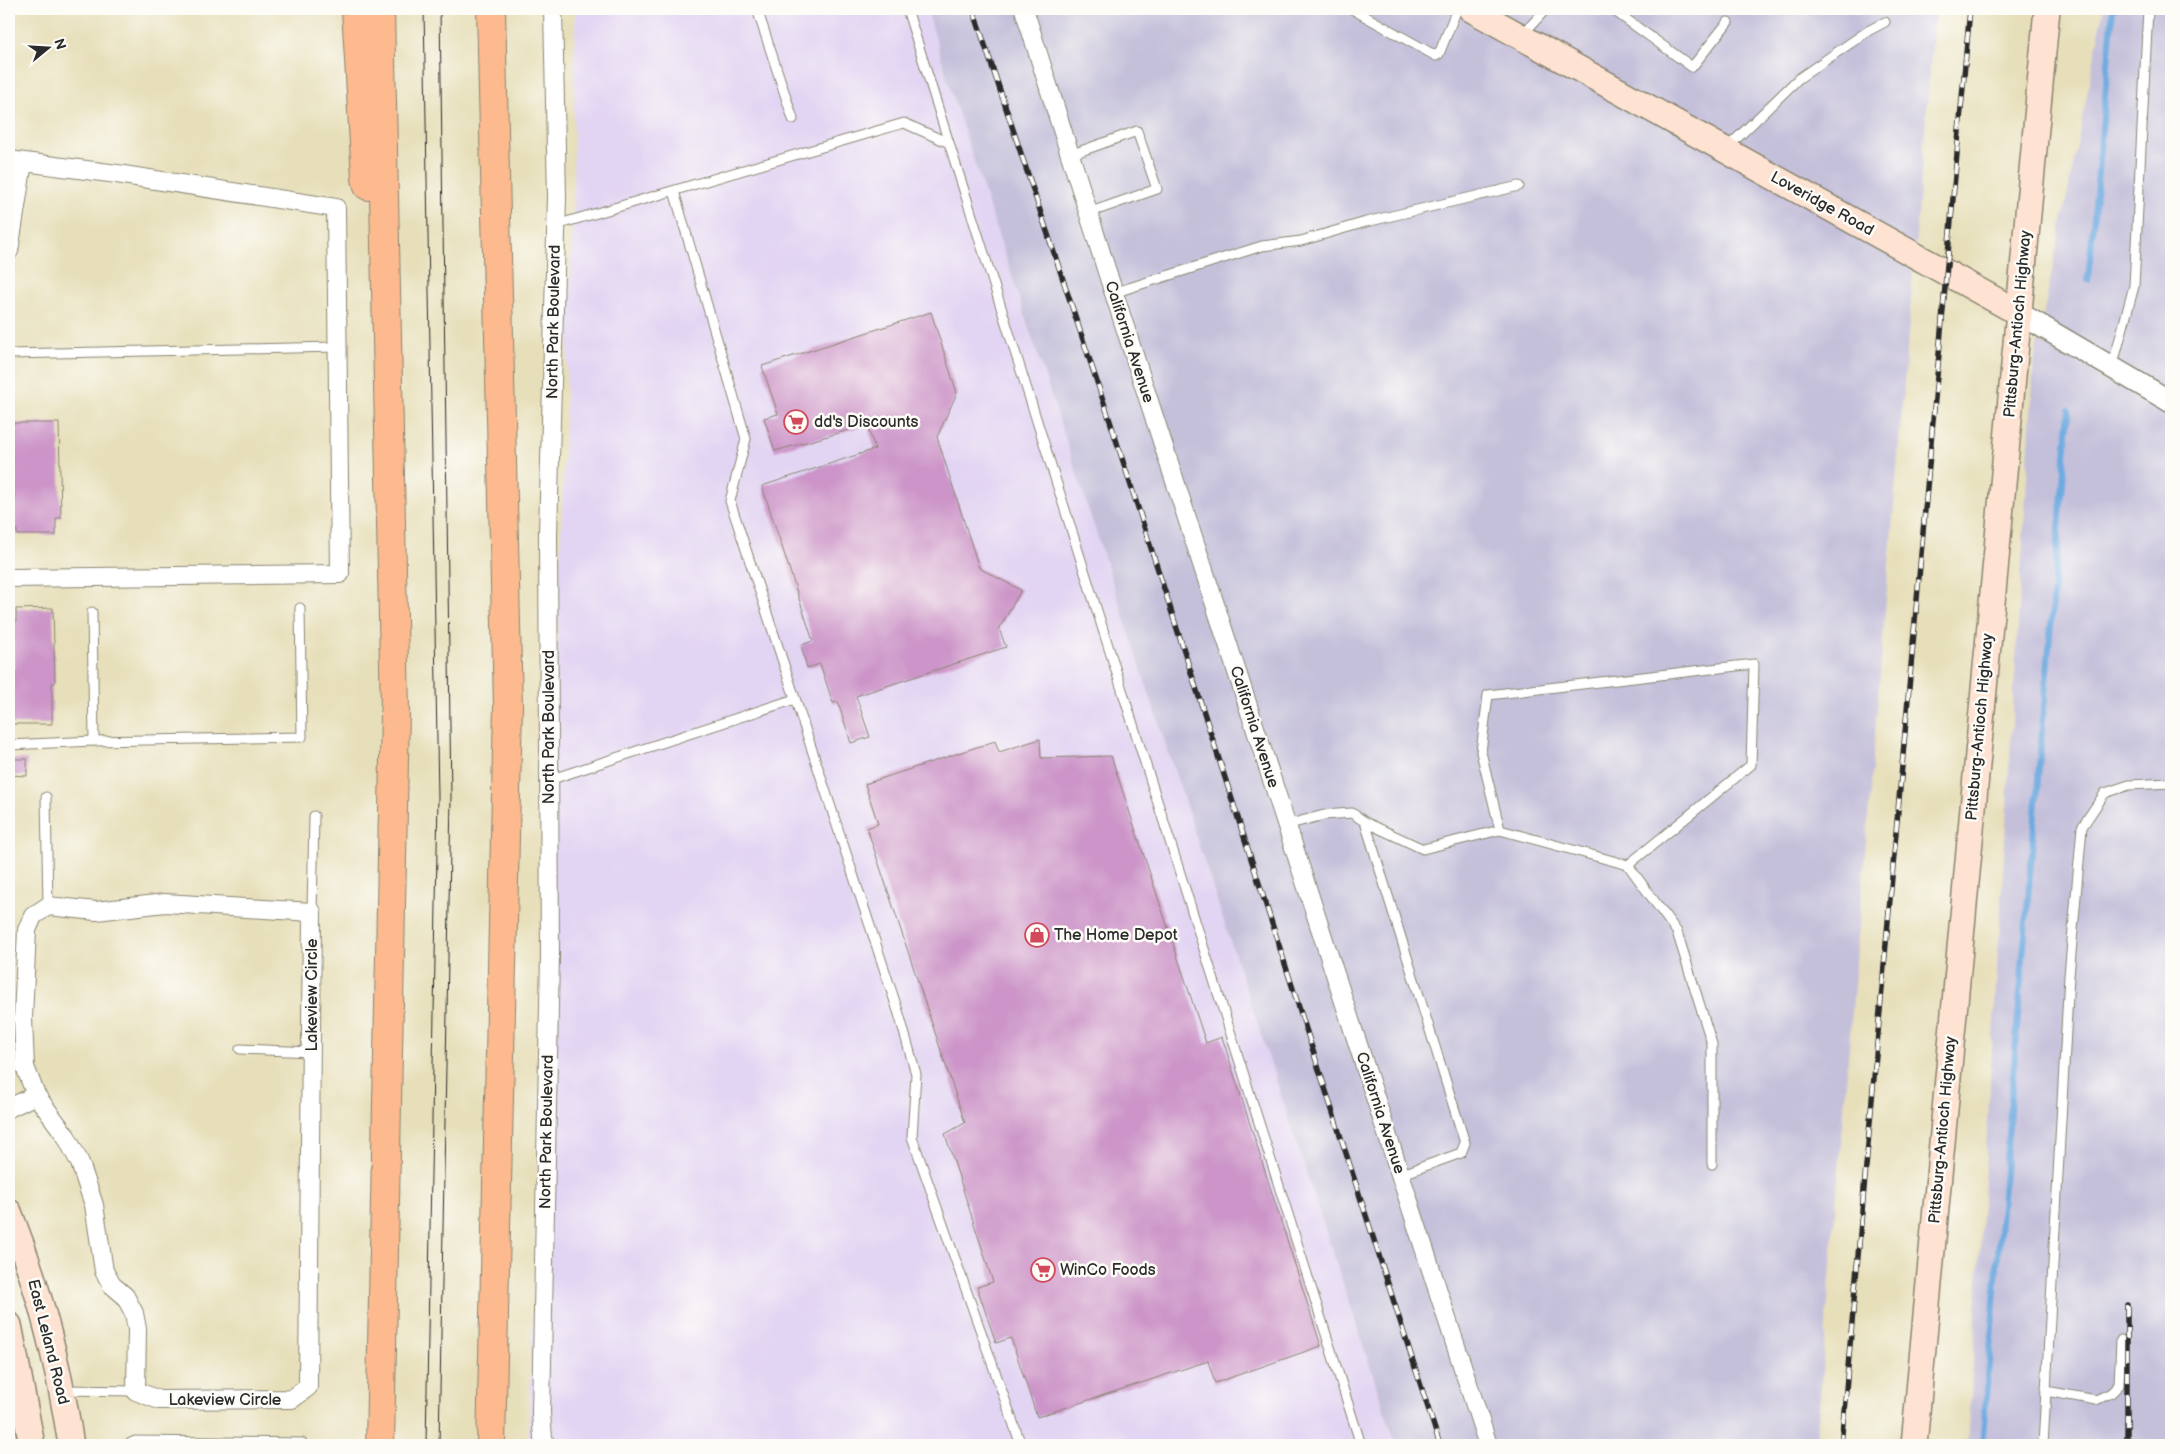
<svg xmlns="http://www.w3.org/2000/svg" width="2180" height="1454" font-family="'Balsamiq Sans',sans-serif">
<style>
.built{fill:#e2d4f3}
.industrial{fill:#c5c0da}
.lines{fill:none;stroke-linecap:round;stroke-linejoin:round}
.stream{stroke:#6eabe0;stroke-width:6}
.building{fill:#cc94c8}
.service-casing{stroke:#898572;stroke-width:11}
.minor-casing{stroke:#898572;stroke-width:20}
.tertiary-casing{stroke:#898572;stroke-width:24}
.secondary-casing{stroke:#898572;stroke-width:28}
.motorway-casing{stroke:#898572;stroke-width:30}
.service{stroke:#fff;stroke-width:9}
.minor{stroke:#fff;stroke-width:18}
.tertiary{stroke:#fff;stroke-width:21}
.secondary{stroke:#fee3d2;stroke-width:25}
.motorway{stroke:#fcba8e;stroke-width:28}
.tram{stroke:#2b2b2b;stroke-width:1}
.rail-casing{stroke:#2b2b2b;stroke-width:5.5}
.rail{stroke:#fdfcf7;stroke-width:4;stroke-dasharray:11;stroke-linecap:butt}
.labels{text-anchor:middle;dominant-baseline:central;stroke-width:5;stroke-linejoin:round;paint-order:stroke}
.street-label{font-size:16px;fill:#2b2b2b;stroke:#fdfcf7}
.poi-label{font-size:16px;fill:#2b2b2b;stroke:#fdfcf7;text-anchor:start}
</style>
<rect width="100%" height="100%" fill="#fdfcf7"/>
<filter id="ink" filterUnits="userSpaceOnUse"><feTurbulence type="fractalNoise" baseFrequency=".02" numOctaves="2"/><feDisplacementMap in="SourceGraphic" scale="10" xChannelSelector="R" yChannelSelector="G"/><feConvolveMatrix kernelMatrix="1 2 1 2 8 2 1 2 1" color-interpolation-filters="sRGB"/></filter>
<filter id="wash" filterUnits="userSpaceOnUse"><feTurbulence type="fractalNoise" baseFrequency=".0096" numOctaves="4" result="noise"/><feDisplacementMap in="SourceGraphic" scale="20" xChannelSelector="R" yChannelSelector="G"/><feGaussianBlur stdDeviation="1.12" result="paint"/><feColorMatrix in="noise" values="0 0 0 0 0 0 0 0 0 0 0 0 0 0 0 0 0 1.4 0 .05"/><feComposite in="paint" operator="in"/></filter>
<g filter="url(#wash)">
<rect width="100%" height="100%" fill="#e7dfba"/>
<!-- built -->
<g class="built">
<polygon points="575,9 927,9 952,94 1396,1445 528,1445 573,205"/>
<polygon points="9,1325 32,1445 9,1445"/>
</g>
<!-- industrial -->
<g class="industrial">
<polygon points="927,9 1935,9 1816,1445 1396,1445 952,94"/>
<polygon points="2104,9 2171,9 2171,1445 1968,1445 2034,362"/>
</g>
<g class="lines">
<!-- stream -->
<g class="stream">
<polyline points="2088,280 2113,9"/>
<polyline points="1982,1445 2069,410"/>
</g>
</g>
<g id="blocks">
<!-- building -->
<g class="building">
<polygon points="931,312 957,393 937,437 979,568 1021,590 999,629 1006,647 856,696 870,737 851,743 838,702 833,703 820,664 807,668 801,645 813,641 762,486 875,449 867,425 775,451 764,418 778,414 762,366"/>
<polygon points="9,423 59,423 61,518 56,518 56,535 17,535 17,530 15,530 14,491 9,491"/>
<polygon points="53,608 55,683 52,683 52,724 9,724 9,696 13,696 12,669 14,669 13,623 16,623 16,609"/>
<polygon points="1040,739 1041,758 1111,756 1206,1043 1222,1037 1321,1346 1215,1383 1208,1361 1037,1417 1011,1338 996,1343 977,1287 993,1282 945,1134 965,1123 867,828 878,824 865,784 995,741 999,752"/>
<polygon points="9,759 27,759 27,776 9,775"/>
</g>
</g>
</g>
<g filter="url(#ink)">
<use href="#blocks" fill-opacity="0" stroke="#898572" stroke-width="1"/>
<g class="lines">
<!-- service casing -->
<g class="service-casing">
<g id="service">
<polyline points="757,9 793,119"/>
<polyline points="907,9 949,143"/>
<polyline points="1352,9 1436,56 1439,54 1457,9"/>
<polyline points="1612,9 1692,67 1728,22"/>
<polyline points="1523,34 1546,9"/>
<polyline points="1727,148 1798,79 1868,31 1885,22"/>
<polyline points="1070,155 1137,131 1157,189 1088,213"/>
<polyline points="674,191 746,439 730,501 899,1014 916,1074 912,1137 1021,1445"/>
<polyline points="556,225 904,123 949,143 1361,1445"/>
<polyline points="1113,293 1262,246 1301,241 1366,222 1519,186"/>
<polyline points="9,354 337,347"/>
<polyline points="2112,368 2134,286 2148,9"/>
<polyline points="92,612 94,741 302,737 300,608"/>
<polyline points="9,745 94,741"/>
<polyline points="549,780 795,699"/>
<polyline points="46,797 48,906"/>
<polyline points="1365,822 1423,849 1500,830 1481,752 1488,695 1754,664 1751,765 1628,865 1500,830"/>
<polyline points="1286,825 1324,815 1352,813 1365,822 1465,1143 1461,1153 1400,1175"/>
<polyline points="1628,865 1677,932 1712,1044 1712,1164"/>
<polyline points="312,912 314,816"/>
<polyline points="240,1049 311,1052"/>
<polyline points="63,1390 136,1391"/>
<polyline points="2046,1391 2096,1400 2111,1393 2119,1385 2121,1340"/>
<polyline points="126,1445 135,1441 302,1443 304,1445"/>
<polyline points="2043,1445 2069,976 2082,827 2105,793 2129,785 2171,783"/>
</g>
</g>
<!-- minor casing -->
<g class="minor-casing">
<g id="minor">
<polyline points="1024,9 1109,278 1488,1445"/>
<polyline points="9,160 117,174 336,208 340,574 9,578"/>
<polyline points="9,251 23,162"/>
<polygon points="165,903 312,912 308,1387 292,1399 159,1400 136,1391 137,1329 134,1313 125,1296 112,1285 104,1271 94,1205 80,1163 66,1136 36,1095 25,1067 23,1018 27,930 33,916 48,906 96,911"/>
<polyline points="9,1108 36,1095"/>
<polyline points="546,1445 543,1438 541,1413 550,955 548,534 557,197 553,9"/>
</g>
</g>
<!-- tertiary casing -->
<g class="tertiary-casing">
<polyline id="tertiary" points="2019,313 2171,402"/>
</g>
<!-- secondary casing -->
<g class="secondary-casing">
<g id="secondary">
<polyline points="1471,9 2019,313"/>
<path d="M9,1212C39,1287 59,1365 71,1445"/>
<polyline points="9,1325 32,1445"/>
<polyline points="1914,1445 2047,9"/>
</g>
</g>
<!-- motorway casing -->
<g class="motorway-casing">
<g id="motorway">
<polyline points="356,9 366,178 368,186"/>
<polyline points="491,9 508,706 491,1445"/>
<polyline points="380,1445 395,711 380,9"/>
</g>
</g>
<!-- service -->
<use href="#service" class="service"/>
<!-- minor -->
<use href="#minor" class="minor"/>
<!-- tertiary -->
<use href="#tertiary" class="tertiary"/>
<!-- secondary -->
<use href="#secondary" class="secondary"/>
<!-- motorway -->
<use href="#motorway" class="motorway"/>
<!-- tram -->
<g class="tram">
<polyline points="424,9 438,797 426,1445"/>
<polyline points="439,1445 451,797 440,9"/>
</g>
<!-- rail casing -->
<g class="rail-casing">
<g id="rail">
<polyline points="973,9 1111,424 1440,1445"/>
<polyline points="2127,1305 2127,1445"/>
<polyline points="1841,1445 1970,9"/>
</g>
</g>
<!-- rail -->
<use href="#rail" class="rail"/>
</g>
</g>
<!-- icons -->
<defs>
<g id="supermarket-ring" transform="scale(1.25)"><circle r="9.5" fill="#fdfcf7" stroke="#d1495b" stroke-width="1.5"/><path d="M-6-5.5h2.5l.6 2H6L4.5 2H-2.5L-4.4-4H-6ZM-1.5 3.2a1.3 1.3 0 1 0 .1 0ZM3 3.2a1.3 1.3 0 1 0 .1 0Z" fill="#d1495b"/></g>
<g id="shop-ring" transform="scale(1.25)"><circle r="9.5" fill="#fdfcf7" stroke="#d1495b" stroke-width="1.5"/><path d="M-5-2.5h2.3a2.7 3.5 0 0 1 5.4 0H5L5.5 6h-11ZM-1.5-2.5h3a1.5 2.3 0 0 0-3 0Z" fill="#d1495b"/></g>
</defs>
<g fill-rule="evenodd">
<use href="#supermarket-ring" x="796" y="422"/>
<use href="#shop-ring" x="1037" y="935"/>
<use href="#supermarket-ring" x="1043" y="1270"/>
</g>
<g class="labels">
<!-- street labels -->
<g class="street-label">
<text transform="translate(1822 204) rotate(29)">Loveridge Road</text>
<text transform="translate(554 322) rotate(-89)">North Park Boulevard</text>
<text transform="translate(2018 324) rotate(-85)">Pittsburg-Antioch Highway</text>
<text transform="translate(1129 342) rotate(72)">California Avenue</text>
<text transform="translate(549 727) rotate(-90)">North Park Boulevard</text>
<text transform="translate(1254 727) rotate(72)">California Avenue</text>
<text transform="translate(1980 727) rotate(-85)">Pittsburg-Antioch Highway</text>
<text transform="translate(312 995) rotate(-90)">Lakeview Circle</text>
<text transform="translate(1380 1113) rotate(72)">California Avenue</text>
<text transform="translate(1943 1130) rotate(-85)">Pittsburg-Antioch Highway</text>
<text transform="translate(547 1132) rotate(-89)">North Park Boulevard</text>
<text transform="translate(48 1342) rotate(76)">East Leland Road</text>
<text x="225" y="1400">Lakeview Circle</text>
</g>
<!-- poi labels -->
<g class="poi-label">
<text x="814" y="422">dd's Discounts</text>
<text x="1054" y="935">The Home Depot</text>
<text x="1060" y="1270">WinCo Foods</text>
</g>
</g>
<!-- margin -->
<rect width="2180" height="1454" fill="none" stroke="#fdfcf7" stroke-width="30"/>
<!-- north arrow -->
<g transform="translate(48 48) rotate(72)" stroke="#fdfcf7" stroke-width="4" paint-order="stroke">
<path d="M0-4L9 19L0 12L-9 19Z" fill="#2b2b2b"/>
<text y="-8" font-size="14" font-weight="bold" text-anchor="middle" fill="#2b2b2b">N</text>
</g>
</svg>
